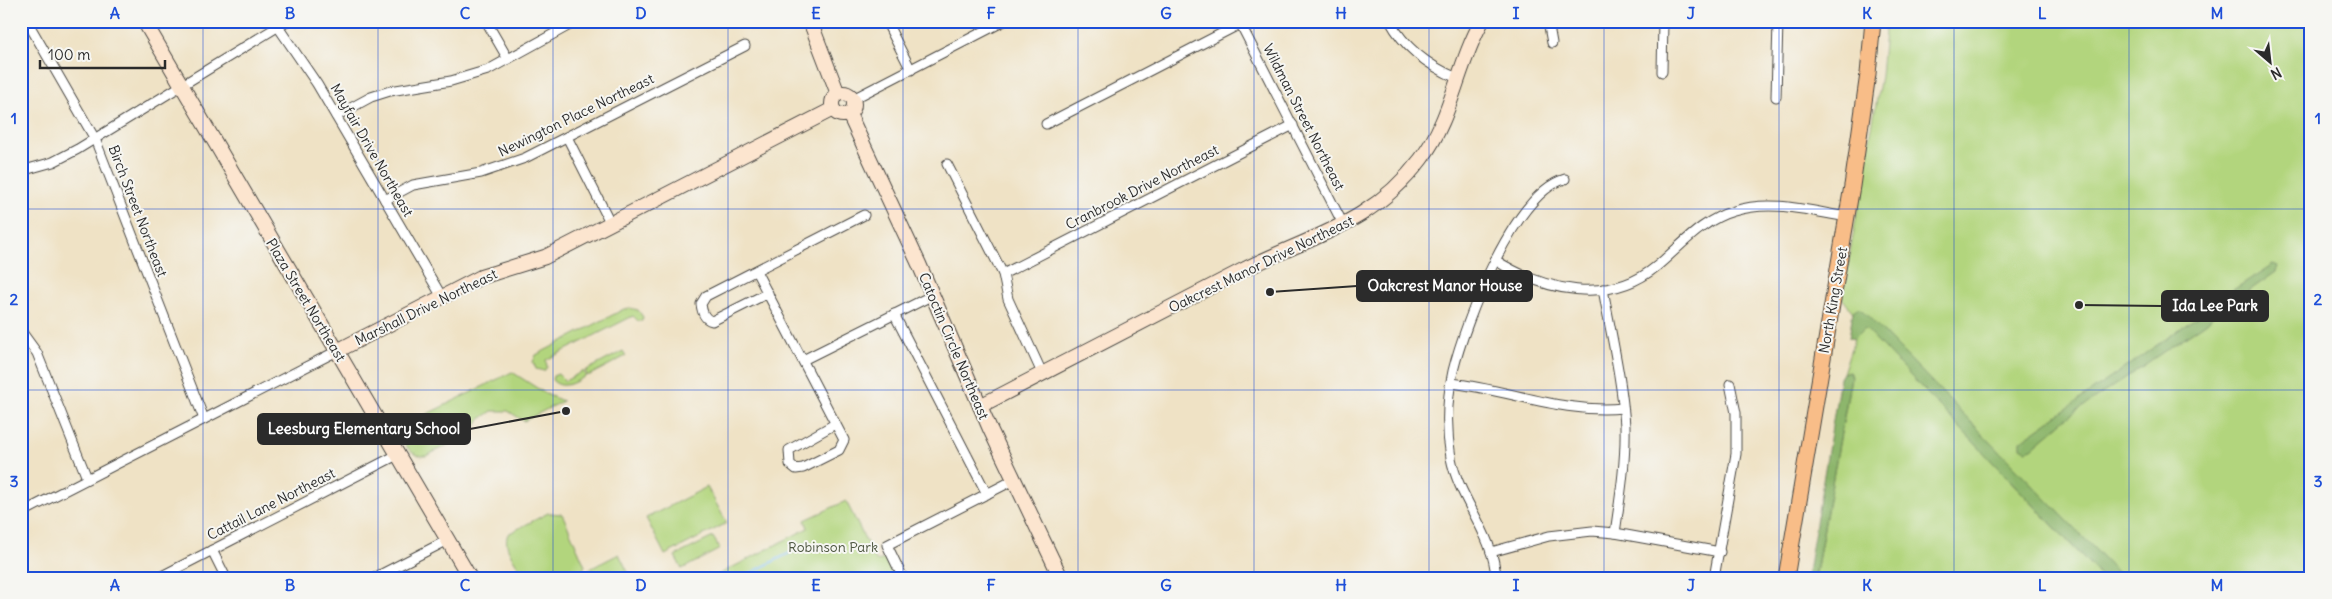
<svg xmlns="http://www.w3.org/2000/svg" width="2332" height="599" font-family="Delius,sans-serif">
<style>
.green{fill:#b2d57d;stroke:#6e8054}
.forest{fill:#8db66c;stroke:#5c704c}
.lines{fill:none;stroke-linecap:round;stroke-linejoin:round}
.stream{stroke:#7fbef3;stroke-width:2.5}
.street-casing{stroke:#484642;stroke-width:11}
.secondary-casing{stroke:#484642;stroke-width:16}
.primary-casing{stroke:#484642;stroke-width:17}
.street{stroke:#fff;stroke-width:9}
.secondary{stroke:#fce5cf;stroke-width:14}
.primary{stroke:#f8bd88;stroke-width:15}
.grid{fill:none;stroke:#1d4ed8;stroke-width:1;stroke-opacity:0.55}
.labels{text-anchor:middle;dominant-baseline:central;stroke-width:4;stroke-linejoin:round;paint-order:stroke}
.street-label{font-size:14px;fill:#2b2b2b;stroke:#f6f6f2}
.park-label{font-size:14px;fill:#4d5640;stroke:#f6f6f2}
.leader{fill:none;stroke:#2b2b2b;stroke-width:2}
.callout-dot{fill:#2b2b2b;stroke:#f6f6f2;stroke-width:2}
.callout{fill:#2b2b2b;stroke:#2b2b2b;stroke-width:2}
.callout-label{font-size:15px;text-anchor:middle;font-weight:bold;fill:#fff}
.neatline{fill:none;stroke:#1d4ed8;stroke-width:2}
.grid-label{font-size:16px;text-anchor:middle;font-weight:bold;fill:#1d4ed8}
</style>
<rect width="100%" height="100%" fill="#f6f6f2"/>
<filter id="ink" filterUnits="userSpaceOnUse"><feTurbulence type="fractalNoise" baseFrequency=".02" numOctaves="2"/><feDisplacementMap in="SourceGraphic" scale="10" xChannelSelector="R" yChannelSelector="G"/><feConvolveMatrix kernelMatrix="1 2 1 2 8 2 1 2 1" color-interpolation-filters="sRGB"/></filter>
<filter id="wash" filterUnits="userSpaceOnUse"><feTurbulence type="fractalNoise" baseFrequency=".0096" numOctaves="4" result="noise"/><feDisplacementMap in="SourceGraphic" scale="20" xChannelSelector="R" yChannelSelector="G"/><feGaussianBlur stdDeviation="1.12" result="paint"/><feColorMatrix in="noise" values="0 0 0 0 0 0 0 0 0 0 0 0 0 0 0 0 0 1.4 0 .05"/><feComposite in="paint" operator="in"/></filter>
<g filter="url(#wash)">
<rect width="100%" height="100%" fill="#efe2c5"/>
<!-- green -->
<g class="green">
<polygon points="1886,21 2311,21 2311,578 2112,578 2005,475 2103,578 1815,578 1851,377 1849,371 1843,373 1854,339 1865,328 1842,298 1881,76"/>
<polygon points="630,308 638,310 643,317 642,321 638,321 633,316 546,360 547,367 544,371 536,369 533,362 536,355 624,309"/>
<polygon points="623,351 626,356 588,376 585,371"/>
<path d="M583,371L586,376C575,382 563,391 552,380L553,376L558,374L565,381Z"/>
<path d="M512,372L548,395L563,401L524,421L508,411H492L479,420L473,432L426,456C410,457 402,443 401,429L405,425Z"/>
<polygon points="707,487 727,523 665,555 646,518"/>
<polygon points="846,501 876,561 886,559 895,578 712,578 808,528 805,520"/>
<path d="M548,513L562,514L564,518L585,566L580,574L619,554L631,578H579L578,575L574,578C543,578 526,586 510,553C507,547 505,540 508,534Z"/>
<polygon points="713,537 720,549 682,569 675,556"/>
</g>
<!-- forest -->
<g class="forest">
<polygon points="2273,264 2278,266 2276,272 2230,304 2225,303 2224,298 2227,294"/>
<polygon points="1859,307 2123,578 2103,578 1865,328 1854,339 1849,338 1853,311"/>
<polygon points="2211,307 2215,307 2214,314 2207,322 2068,417 2032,448 2026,450 2021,447 2021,441"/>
<polygon points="1849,371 1851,377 1815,578 1807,578 1840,378 1843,373"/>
</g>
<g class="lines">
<!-- stream -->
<g class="stream">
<polyline points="21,487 29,483"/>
<polyline points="741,578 807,544"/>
</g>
</g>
</g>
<g filter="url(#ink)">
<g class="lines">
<!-- street casing -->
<g class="street-casing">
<g id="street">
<polyline points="27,21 95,139 204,419"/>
<polyline points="274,21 317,84 442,297"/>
<polyline points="486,21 508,59"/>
<polyline points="886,21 911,70"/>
<polyline points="1239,21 1344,226"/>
<path d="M1390,21C1405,49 1429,66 1457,78"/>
<polyline points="1548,21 1552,43"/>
<polyline points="1662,72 1663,21"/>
<polyline points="1776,97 1778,21"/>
<polyline points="853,99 1004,21"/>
<polyline points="336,116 371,97 390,91 451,81 488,70 577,21"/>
<polyline points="1046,124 1240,24"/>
<polyline points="567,137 611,224"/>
<polyline points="947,164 1003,274 1008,299 1042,373"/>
<polyline points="21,171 53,162 78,149 287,21"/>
<polyline points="385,200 413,185 481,173 525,158 745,46"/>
<path d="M1495,260C1544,291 1609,306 1657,266C1682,245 1702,220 1734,211C1771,199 1810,211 1847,217"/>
<polyline points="756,271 844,440 839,450 803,468 796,469 790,464 789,450 835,424"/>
<polyline points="1003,274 1293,125"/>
<path d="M1603,289C1611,334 1622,380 1625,426C1626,462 1620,498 1615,533"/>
<path d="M768,293L712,321C704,319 702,312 701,304L706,296L864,215"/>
<polyline points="894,314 987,494"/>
<polyline points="21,331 37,353 87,478"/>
<polyline points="803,360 933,295"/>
<path d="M1451,383C1511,390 1562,414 1623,408"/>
<polyline points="21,513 337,351"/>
<polyline points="212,550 226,578"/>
<polyline points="1491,552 1549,536 1592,531 1615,533 1720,552"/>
<polyline points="158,578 397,455"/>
<polyline points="374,578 448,540"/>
<polyline points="903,578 887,545 1014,480"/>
<path d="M1496,578C1494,534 1459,500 1451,458C1446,430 1447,398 1453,371C1465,322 1514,193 1565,179"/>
<polyline points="1714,578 1736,454 1736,413 1730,384"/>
</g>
</g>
<!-- secondary casing -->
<g class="secondary-casing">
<g id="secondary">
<polyline points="144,21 470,578"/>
<polyline points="810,21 838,94"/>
<circle cx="843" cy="104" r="11"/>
<polyline points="849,114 919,264 990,429 1061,578"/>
<polyline points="337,351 481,277 545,257 833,109"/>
<path d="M980,406C1067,361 1154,316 1241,271C1312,235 1370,226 1421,159C1452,119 1457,65 1482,21"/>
</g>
</g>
<!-- primary casing -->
<g class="primary-casing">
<polyline id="primary" points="1786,578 1852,186 1868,74 1873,21"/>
</g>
<!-- street -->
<use href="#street" class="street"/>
<!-- secondary -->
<use href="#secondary" class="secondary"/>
<!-- primary -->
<use href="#primary" class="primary"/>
</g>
</g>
<!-- grid -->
<path class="grid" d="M203,21V578M378,21V578M553,21V578M728,21V578M903,21V578M1078,21V578M1254,21V578M1429,21V578M1604,21V578M1779,21V578M1954,21V578M2129,21V578M21,209H2311M21,390H2311"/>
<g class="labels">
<!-- street labels -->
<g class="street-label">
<text transform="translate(576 115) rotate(-26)">Newington Place Northeast</text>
<text transform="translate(1304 117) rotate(63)">Wildman Street Northeast</text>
<text transform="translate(372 150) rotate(60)">Mayfair Drive Northeast</text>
<text transform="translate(1142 187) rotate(-27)">Cranbrook Drive Northeast</text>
<text transform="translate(138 211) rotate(69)">Birch Street Northeast</text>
<text transform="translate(1261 264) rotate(-26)">Oakcrest Manor Drive Northeast</text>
<text transform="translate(306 300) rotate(59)">Plaza Street Northeast</text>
<text transform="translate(1833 300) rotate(-80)">North King Street</text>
<text transform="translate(426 307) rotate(-26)">Marshall Drive Northeast</text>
<text transform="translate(954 346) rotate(67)">Catoctin Circle Northeast</text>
<text transform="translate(271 504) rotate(-27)">Cattail Lane Northeast</text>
</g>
<!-- park labels -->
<g class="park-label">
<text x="833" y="547">Robinson Park</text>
</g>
</g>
<!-- callouts -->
<path class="leader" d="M1270 292L1357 286M2079 305L2162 306M566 411L470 429"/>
<g class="callout-dot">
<circle cx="1270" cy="292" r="5"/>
<circle cx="2079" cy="305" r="5"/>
<circle cx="566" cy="411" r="5"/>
</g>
<g class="callout">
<rect x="1357" y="271" width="175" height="30" rx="5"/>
<rect x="2162" y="291" width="106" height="30" rx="5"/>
<rect x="258" y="414" width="212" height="30" rx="5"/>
</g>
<g class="callout-label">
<text x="1445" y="291">Oakcrest Manor House</text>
<text x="2215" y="311">Ida Lee Park</text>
<text x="364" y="434">Leesburg Elementary School</text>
</g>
<!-- margin -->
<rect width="2332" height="599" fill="none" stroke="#f6f6f2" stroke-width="55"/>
<!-- north arrow -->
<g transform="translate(2270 62) rotate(152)" stroke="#f6f6f2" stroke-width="4" paint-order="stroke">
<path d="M0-4L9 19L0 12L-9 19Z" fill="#2b2b2b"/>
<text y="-8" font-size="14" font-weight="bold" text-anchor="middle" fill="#2b2b2b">N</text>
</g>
<!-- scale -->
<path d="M40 60v8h125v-8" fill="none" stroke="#2b2b2b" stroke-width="2.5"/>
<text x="48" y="60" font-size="15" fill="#2b2b2b" stroke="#f6f6f2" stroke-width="4" paint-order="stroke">100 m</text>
<rect x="28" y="28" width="2276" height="544" class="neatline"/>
<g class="grid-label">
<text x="115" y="19">A</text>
<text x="290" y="19">B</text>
<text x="465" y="19">C</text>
<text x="641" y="19">D</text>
<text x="816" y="19">E</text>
<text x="991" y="19">F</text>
<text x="1166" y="19">G</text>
<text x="1341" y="19">H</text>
<text x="1516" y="19">I</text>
<text x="1691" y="19">J</text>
<text x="1867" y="19">K</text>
<text x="2042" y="19">L</text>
<text x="2217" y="19">M</text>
<text x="14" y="124">1</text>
<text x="2318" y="124">1</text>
<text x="14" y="305">2</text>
<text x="2318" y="305">2</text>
<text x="14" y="487">3</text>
<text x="2318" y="487">3</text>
<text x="115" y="591">A</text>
<text x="290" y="591">B</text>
<text x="465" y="591">C</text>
<text x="641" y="591">D</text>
<text x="816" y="591">E</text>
<text x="991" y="591">F</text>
<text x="1166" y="591">G</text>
<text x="1341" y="591">H</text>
<text x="1516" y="591">I</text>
<text x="1691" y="591">J</text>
<text x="1867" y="591">K</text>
<text x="2042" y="591">L</text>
<text x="2217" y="591">M</text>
</g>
</svg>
